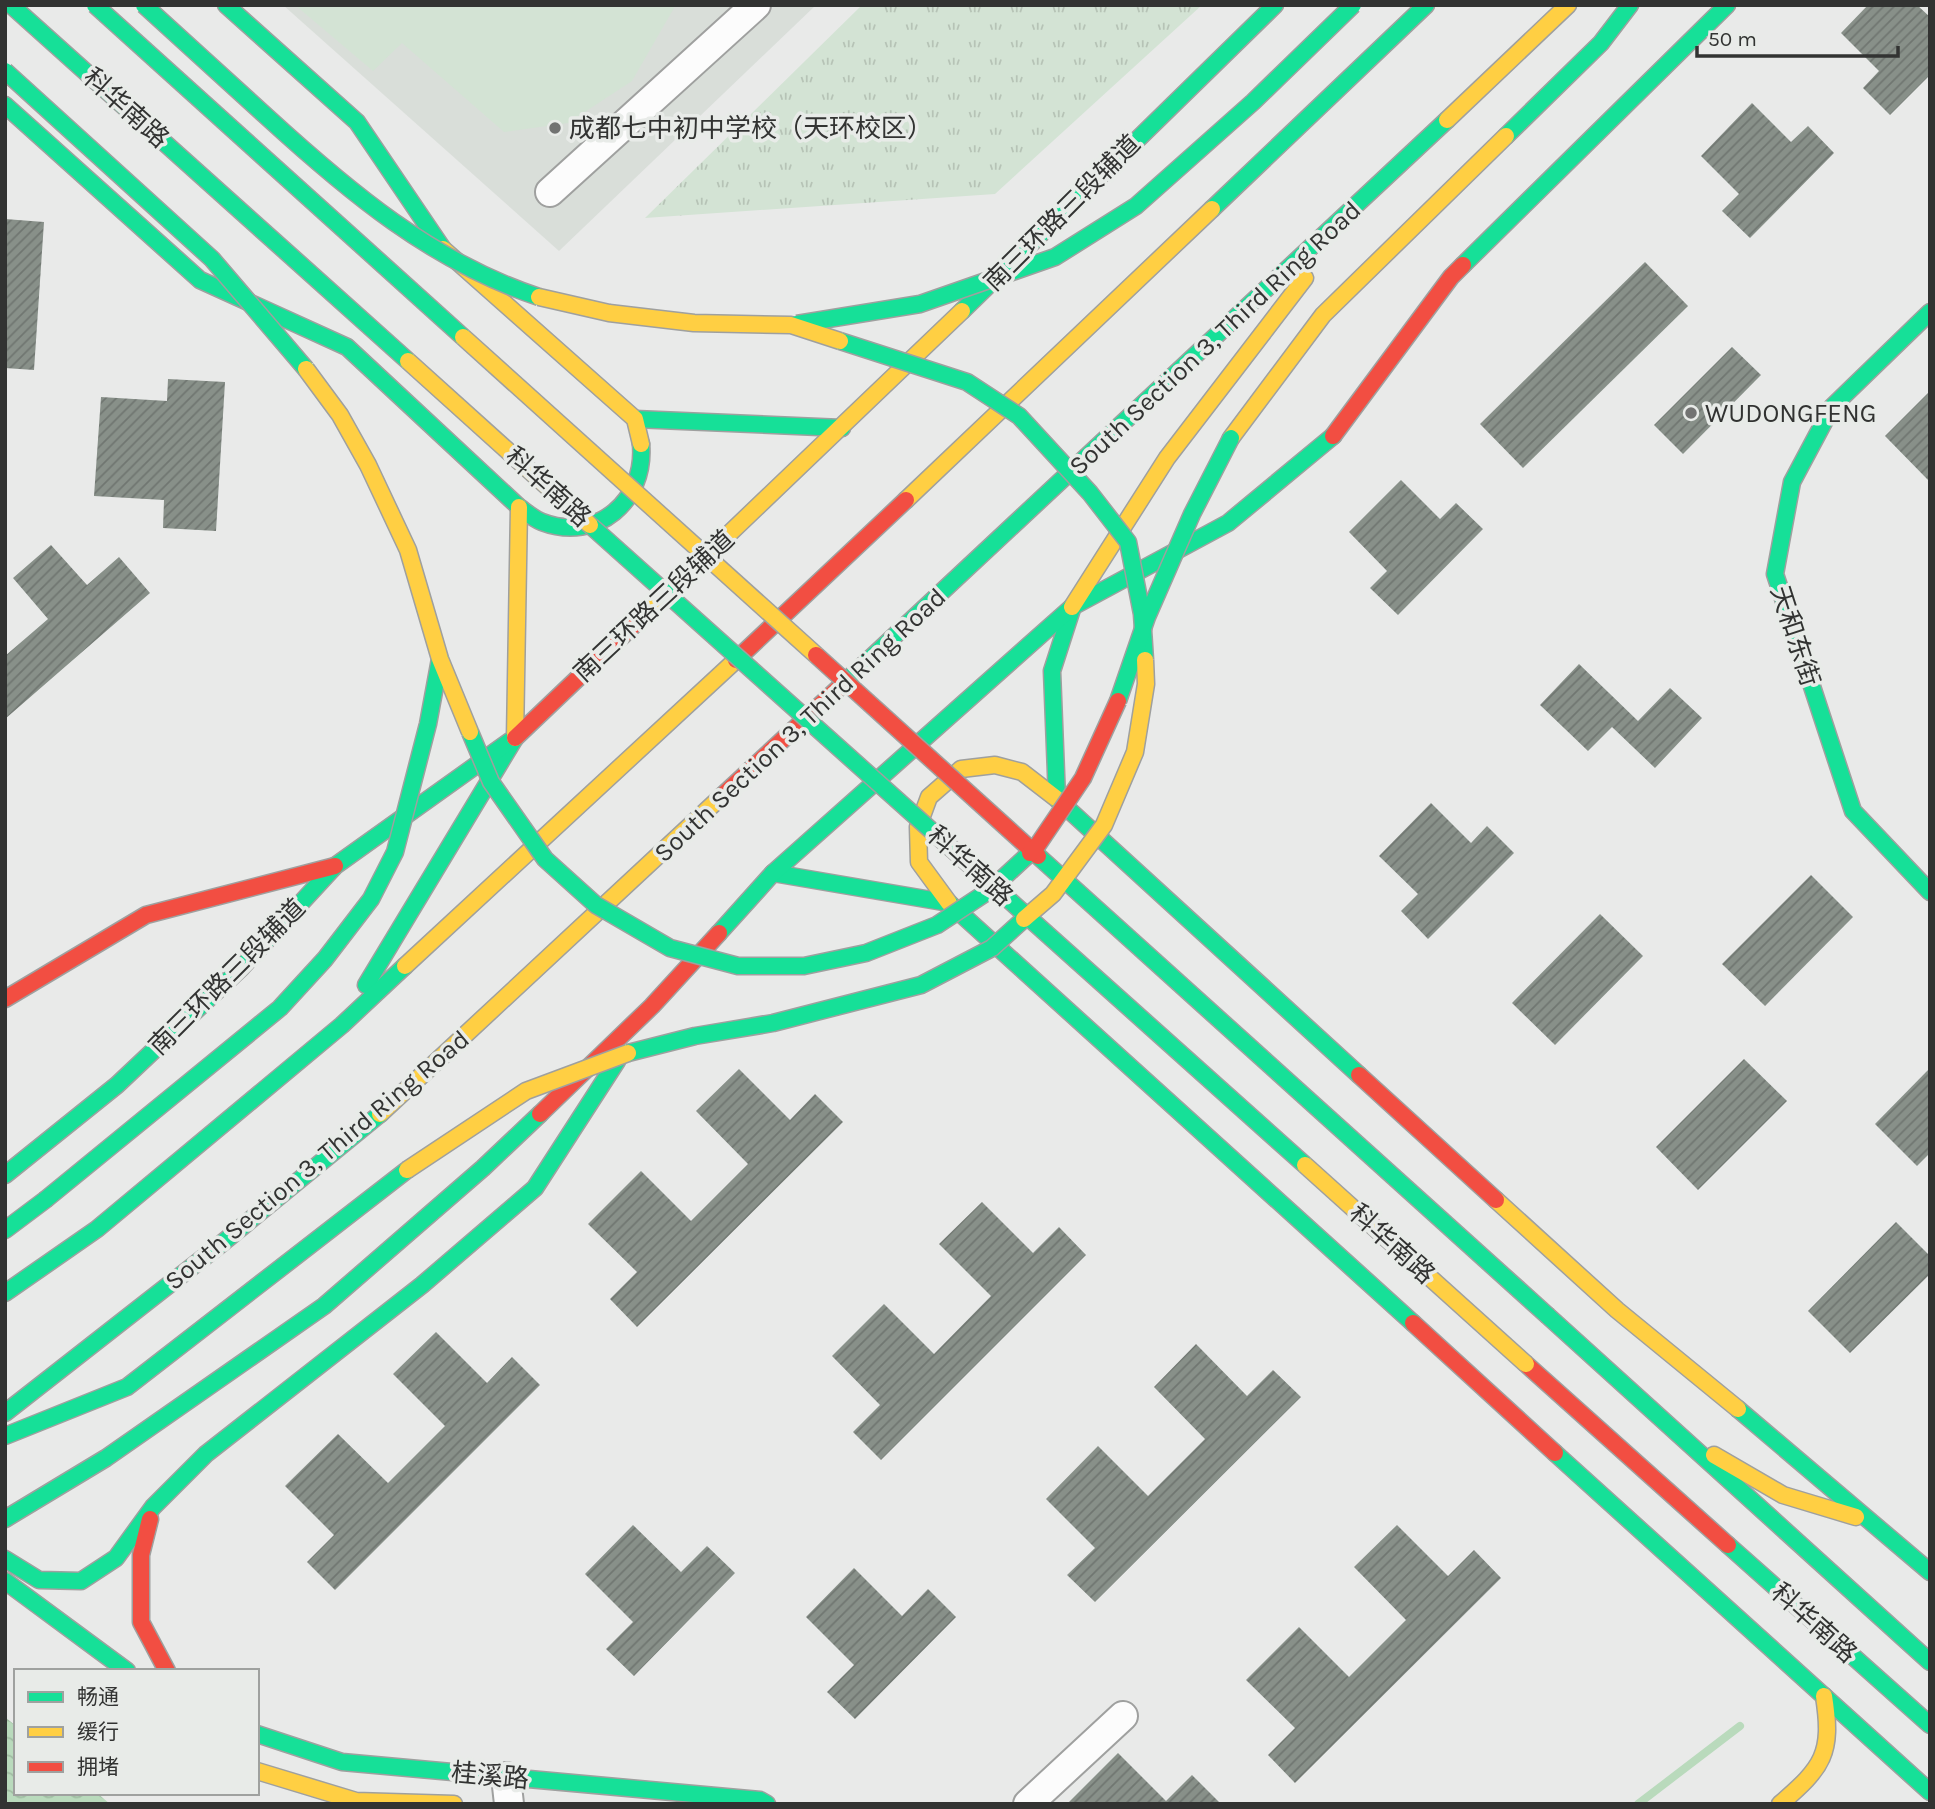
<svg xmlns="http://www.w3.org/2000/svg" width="1935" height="1809" font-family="Karla,'Noto Sans SC',sans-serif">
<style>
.built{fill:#d9ded9}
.park{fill:url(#park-tufts)}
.garden{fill:#d3e3d4}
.water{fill:url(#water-waves)}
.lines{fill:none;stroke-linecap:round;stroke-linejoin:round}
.stream{stroke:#b9dabc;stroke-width:8}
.building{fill:url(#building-hatch)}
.street-casing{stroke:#9fa09f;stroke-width:32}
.fast-casing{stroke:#9fa09f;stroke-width:19}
.slow-casing{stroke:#9fa09f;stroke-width:19}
.jam-casing{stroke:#9fa09f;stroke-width:19}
.street{stroke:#fcfcfc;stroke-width:28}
.fast{stroke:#16e098;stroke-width:16}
.slow{stroke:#ffcf43;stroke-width:16}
.jam{stroke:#f24e42;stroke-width:16}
.fast-bridge-casing{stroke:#9fa09f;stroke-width:19;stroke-linecap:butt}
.slow-bridge-casing{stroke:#9fa09f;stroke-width:19;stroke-linecap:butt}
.jam-bridge-casing{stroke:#9fa09f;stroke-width:19;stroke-linecap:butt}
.fast-bridge{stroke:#16e098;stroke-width:16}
.slow-bridge{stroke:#ffcf43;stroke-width:16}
.jam-bridge{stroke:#f24e42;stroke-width:16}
.poi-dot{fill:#727372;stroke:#e8ebe8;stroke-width:2.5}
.labels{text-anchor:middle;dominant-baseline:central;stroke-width:7;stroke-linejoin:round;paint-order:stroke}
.street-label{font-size:26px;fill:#323332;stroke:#e8ebe8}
.poi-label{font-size:26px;fill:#323332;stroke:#e8ebe8;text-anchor:start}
</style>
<defs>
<pattern id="park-tufts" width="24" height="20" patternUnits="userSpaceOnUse" patternTransform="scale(1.75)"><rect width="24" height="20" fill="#d3e3d4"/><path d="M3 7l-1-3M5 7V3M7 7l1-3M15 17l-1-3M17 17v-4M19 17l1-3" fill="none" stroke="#b6c3b6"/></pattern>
<pattern id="water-waves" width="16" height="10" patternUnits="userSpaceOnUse" patternTransform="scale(1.75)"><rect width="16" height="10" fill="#b9dabc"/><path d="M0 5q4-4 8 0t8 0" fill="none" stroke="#a0bca2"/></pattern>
<pattern id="building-hatch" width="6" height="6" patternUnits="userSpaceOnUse" patternTransform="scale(1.75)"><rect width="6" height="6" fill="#889089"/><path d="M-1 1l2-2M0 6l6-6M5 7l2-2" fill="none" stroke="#707671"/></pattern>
</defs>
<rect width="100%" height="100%" fill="#e9eae9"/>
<!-- built -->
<polygon class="built" points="283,5 816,5 559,251"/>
<!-- park -->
<polygon class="park" points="862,5 1202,5 995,194 645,218"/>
<!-- garden -->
<polygon class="garden" points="295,5 674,5 674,8 632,81 568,123 504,132 402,43 373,71"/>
<!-- water -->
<polygon class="water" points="5,1717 16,1726 16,1793 97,1793 110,1804 5,1804"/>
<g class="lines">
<!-- stream -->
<polyline class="stream" points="1638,1804 1740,1726"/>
</g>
<!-- building -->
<g class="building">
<polygon points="1868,5 1917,5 1930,17 1930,75 1890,115 1863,88 1879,71 1841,33"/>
<polygon points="1752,103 1791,142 1808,126 1834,153 1750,238 1722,211 1739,194 1701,156"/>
<polygon points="5,219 44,222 34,370 5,368"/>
<polygon points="1645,262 1688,306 1523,468 1480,424"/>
<polygon points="1732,347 1761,375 1683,454 1654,425"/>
<polygon points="168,379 225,382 216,531 163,528 164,500 94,496 101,397 167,401"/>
<polygon points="1930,391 1930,482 1885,436"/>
<polygon points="1401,480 1440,519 1456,503 1483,529 1398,615 1370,588 1387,571 1349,532"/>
<polygon points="51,545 87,585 119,557 150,593 5,719 5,656 48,619 13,578"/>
<polygon points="1579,664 1638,721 1670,688 1702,718 1655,768 1612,727 1588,751 1540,705"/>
<polygon points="1431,803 1471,843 1487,826 1514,853 1428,939 1401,911 1418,894 1379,856"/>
<polygon points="1811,875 1853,917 1765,1006 1722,964"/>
<polygon points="1600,914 1643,956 1555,1045 1512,1003"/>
<polygon points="1744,1059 1787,1101 1698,1190 1656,1147"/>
<polygon points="1930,1068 1930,1153 1917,1166 1875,1124"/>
<polygon points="739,1069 790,1120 815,1094 843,1122 637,1327 610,1299 637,1272 588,1224 641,1171 691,1221 748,1164 696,1111"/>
<polygon points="982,1202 1033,1253 1059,1227 1086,1255 881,1460 853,1432 880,1405 832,1356 884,1304 934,1354 991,1296 939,1244"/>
<polygon points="1896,1222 1930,1256 1930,1274 1850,1353 1808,1311"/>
<polygon points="436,1332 487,1383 512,1357 540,1385 335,1590 307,1562 334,1535 285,1486 338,1434 388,1483 445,1426 393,1374"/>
<polygon points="1196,1344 1247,1396 1273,1370 1301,1397 1095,1602 1067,1575 1095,1548 1046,1499 1098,1446 1148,1496 1205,1439 1154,1387"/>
<polygon points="633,1525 681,1572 707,1546 735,1573 634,1676 606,1649 633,1622 585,1574"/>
<polygon points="1397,1525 1448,1576 1474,1550 1501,1578 1295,1783 1268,1755 1295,1728 1246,1680 1299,1627 1349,1677 1406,1620 1354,1567"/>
<polygon points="854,1568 902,1616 928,1589 956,1617 855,1719 827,1692 854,1665 806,1617"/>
<polygon points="1118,1753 1166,1801 1192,1775 1219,1802 1218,1804 1071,1804 1069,1802"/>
</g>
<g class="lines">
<!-- street casing -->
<g class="street-casing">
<g id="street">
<polyline points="550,192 756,5"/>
<polyline points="506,1777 509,1804"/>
<polyline points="1028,1804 1123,1716"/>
</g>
</g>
<!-- fast casing -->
<g class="fast-casing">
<g id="fast">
<polyline points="226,5 357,122 443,249"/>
<path d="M5,105L200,280L347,347L519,507C526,512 534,519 542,522C597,543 646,501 641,444"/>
<polyline points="1506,136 1601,43 1630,5"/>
<polyline points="1212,209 1426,5"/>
<polyline points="1463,265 1727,5"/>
<polyline points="962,311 1275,5"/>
<polyline points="1930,312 1832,407 1792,482 1775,574 1853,811 1930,892"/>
<polyline points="635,419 842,428"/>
<polyline points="1072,609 1052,671 1057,799 1359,1075"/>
<polyline points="843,684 1447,120"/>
<polyline points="773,873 949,903 1413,1323"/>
<polyline points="719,933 773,873 1072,607 1228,523 1333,436"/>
<polyline points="366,985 515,738"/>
<polyline points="5,1175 117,1085 241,968 335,866 510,741"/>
<polyline points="5,1230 45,1200"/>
<polyline points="5,1293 97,1229 342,1025 405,966"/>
<polyline points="1548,1316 1930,1662"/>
<polyline points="1738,1409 1930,1572"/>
<polyline points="5,1413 221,1244 380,1114"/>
<polyline points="5,1436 127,1387 407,1170"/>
<polyline points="1555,1453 1930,1792"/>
<polyline points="5,1519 106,1458 324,1306 483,1168 540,1114"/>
<polyline points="1728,1545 1930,1725"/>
<polyline points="5,1559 39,1580 81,1581 116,1558 153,1507 206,1454 422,1285 535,1188 617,1061"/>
<polyline points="5,1581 127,1671"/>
<polyline points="257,1734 342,1762 760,1800 767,1804"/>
</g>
</g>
<!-- slow casing -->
<g class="slow-casing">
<g id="slow">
<polyline points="1447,120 1568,5"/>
<polyline points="443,249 635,419 641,444"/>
<polyline points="1231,438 1323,315 1506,136"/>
<polyline points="906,500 1212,209"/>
<polyline points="1072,607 1167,458 1305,278"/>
<polyline points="639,620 962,311"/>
<polyline points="515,738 519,507"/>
<polyline points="949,903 919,862 918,827 929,797 961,769 995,765 1022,772 1057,799"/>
<polyline points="405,966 736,660"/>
<polyline points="380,1114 722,796"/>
<polyline points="1496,1200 1617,1310 1738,1409"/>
<polyline points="1714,1455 1783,1495 1856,1517"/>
<polyline points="257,1771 356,1801 454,1804"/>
<path d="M1780,1804C1823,1767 1833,1754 1824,1696"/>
</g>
</g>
<!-- jam casing -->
<g class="jam-casing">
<g id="jam">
<polyline points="1333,436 1451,277 1463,265"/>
<polyline points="736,660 906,500"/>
<polyline points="515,738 639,620"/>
<polyline points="722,796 843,684"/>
<polyline points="5,999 146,915 335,866"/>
<polyline points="1359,1075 1496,1200"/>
<polyline points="540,1114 652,1006 719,933"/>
<polyline points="1413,1323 1555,1453"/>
<polyline points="1526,1364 1728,1545"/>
<polyline points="150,1519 141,1555 141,1622 167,1671"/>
</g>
</g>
<!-- street -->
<use href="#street" class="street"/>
<!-- fast -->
<use href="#fast" class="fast"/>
<!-- slow -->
<use href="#slow" class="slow"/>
<!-- jam -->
<use href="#jam" class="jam"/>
<!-- fast-bridge casing -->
<g class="fast-bridge-casing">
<g id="fast-bridge">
<polyline points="11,5 408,361"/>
<polyline points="95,5 463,337"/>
<path d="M144,5C185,42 225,79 266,116C348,191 432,262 539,297"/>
<polyline points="5,71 212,259 306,369"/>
<polyline points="797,324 920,304 1055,257 1136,206 1253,102 1353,5"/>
<polyline points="840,341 967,382 1019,416 1090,493 1128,542 1142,614 1145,660"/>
<polyline points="590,525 1305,1165"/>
<polyline points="1118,701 1147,617 1192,514 1231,438"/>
<polyline points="470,732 491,782 545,859 596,905 670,948 738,966 804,966 866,953 937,925 990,890 1030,853"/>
<polyline points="1038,856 1548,1316"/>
<polyline points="628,1053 695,1036 773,1023 921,985 992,948 1024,919"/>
<polyline points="45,1200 280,1008 325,959 371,899 395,852 428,724 440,659"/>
</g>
</g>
<!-- slow-bridge casing -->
<g class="slow-bridge-casing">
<g id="slow-bridge">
<polyline points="539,297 609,313 694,323 791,325 840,341"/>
<polyline points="463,337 816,655"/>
<polyline points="408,361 590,525"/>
<polyline points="306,369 340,415 368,465 408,550 440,659 470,732"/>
<polyline points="1024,919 1053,894 1104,825 1135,752 1146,684 1145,660"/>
<polyline points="1305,1165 1526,1364"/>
<polyline points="407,1170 526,1091 628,1053"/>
</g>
</g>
<!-- jam-bridge casing -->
<g class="jam-bridge-casing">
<g id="jam-bridge">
<polyline points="816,655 1038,856"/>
<polyline points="1030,853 1037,846 1083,778 1118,701"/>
</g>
</g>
<!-- fast-bridge -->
<use href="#fast-bridge" class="fast-bridge"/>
<!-- slow-bridge -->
<use href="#slow-bridge" class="slow-bridge"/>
<!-- jam-bridge -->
<use href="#jam-bridge" class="jam-bridge"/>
</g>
<!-- markers -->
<g class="poi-dot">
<circle cx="555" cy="128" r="7"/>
<circle cx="1691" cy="413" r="7"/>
</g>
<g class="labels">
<!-- street labels -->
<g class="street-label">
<text transform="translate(126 108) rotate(42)">科华南路</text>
<text transform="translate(1062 213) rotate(-45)">南三环路三段辅道</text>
<text transform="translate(1215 338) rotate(-43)">South Section 3, Third Ring Road</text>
<text transform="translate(548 487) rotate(42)">科华南路</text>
<text transform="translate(654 606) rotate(-43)">南三环路三段辅道</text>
<text transform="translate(1795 636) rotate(72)">天和东街</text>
<text transform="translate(800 725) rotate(-43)">South Section 3, Third Ring Road</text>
<text transform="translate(970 866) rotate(42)">科华南路</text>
<text transform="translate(227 977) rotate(-45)">南三环路三段辅道</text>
<text transform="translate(317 1160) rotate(-40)">South Section 3, Third Ring Road</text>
<text transform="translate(1392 1244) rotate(42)">科华南路</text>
<text transform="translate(1814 1623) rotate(42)">科华南路</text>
<text transform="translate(490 1776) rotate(5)">桂溪路</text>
</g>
<!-- poi labels -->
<g class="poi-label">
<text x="569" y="128">成都七中初中学校（天环校区）</text>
<text x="1705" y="413">WUDONGFENG</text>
</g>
</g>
<!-- border -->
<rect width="1935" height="1809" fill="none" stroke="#323332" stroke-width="14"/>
<!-- legend -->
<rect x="14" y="1669" width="245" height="126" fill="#e8ebe8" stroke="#9fa19f" stroke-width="2"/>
<rect x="28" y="1692" width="35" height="10" fill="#16e098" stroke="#9fa19f" stroke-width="2"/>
<text x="77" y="1704" font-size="21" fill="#323332">畅通</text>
<rect x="28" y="1727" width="35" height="10" fill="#ffcf43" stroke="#9fa19f" stroke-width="2"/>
<text x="77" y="1739" font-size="21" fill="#323332">缓行</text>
<rect x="28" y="1762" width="35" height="10" fill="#f24e42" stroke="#9fa19f" stroke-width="2"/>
<text x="77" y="1774" font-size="21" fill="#323332">拥堵</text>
<!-- scale -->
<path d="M1697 46v10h201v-10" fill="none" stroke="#323332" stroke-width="3.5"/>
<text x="1708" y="46" font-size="21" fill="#323332" stroke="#e8ebe8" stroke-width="5" paint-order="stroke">50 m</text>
</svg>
